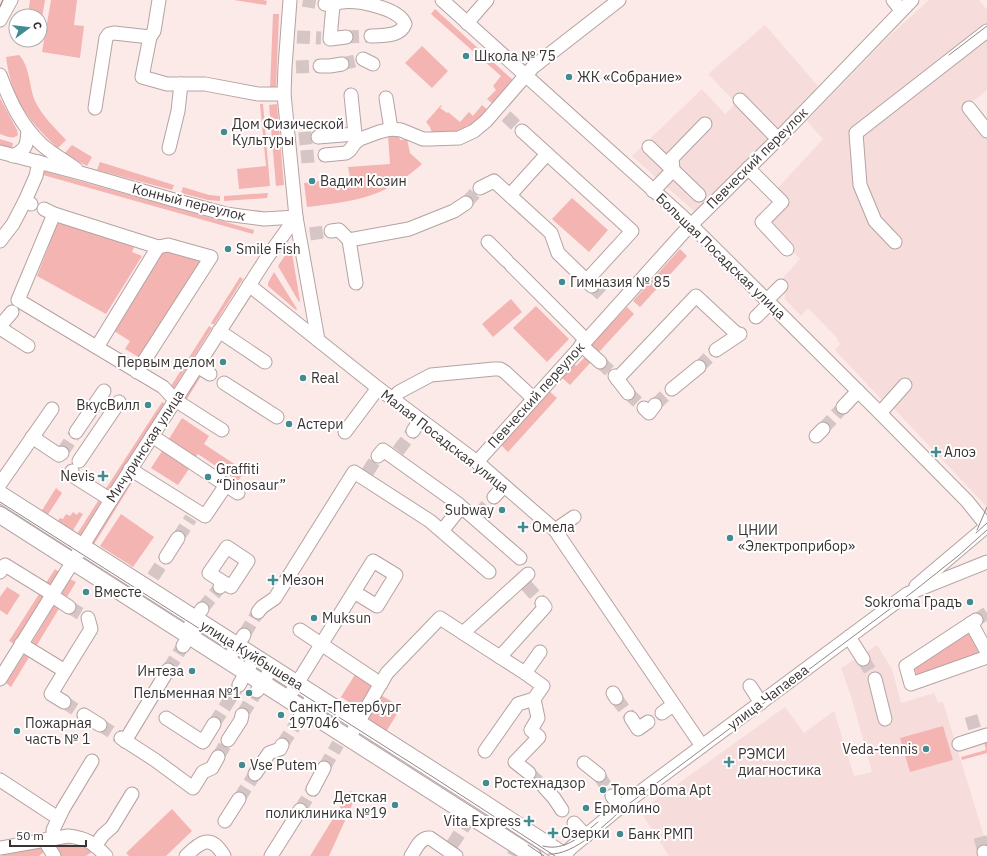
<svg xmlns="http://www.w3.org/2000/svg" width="987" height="856" font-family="'IBM Plex Sans',sans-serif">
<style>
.built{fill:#f6dcdb}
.green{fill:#f4b4b2}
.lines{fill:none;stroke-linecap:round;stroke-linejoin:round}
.minor-tunnel{stroke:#d5c5c5;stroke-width:13;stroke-dasharray:13 6;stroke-linecap:butt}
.minor-casing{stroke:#b4a3a2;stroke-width:15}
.major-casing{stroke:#b4a3a2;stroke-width:18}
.minor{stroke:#fff;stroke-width:13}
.major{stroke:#fff;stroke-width:16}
.tram{stroke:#918584;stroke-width:1}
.poi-dot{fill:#438b90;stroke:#fff;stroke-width:1.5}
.labels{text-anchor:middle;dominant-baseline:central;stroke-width:4;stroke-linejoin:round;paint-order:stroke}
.poi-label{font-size:14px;fill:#3a3333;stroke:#fff;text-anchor:start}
.street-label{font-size:14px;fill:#3a3333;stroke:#fff}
</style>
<rect width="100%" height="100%" fill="#fceae9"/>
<!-- built -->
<g class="built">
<polygon points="929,0 979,0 987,10 987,90 964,108 987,138 987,507 884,398 882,400 835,350 840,344 837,340 838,339 808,308 801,316 784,298 786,296 776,286 800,259 765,222 788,199 777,189 823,139 807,121 885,40"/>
<polygon points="765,25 818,86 770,138 695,212 632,156 702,89 725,114 736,103 708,74"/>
<polygon points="877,645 892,669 901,703 934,693 938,703 943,702 987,846 987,856 669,856 640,811 785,707 804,733 834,711 854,776 872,772 851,696 841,668"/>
</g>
<!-- green -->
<g class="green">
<polygon points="30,0 45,0 40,30 40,16 28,16"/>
<polygon points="51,0 77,0 74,25 84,26 80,58 42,52"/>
<polygon points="234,0 263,0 267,1 266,5"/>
<polygon points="435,9 515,82 494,105 487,99 496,90 493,86 501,76 431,14"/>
<polygon points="273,14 279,14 276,90 270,89"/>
<polygon points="422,46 448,71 432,88 405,63"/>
<path d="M19,55C30,66 29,87 35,101C42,116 55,128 66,140L58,148C28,121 11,98 6,57Z"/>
<path d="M0,98L17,130L18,135C13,140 6,136 0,134Z"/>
<polygon points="260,104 263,104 270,186 239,189 237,169 266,166"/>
<polygon points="277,104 284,185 276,186 269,105"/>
<polygon points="441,105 442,106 440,108 447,113 448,112 460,122 469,112 473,116 482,105 489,111 483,118 458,135 433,136 430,127 426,122"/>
<path d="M388,136H399L400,140L407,139L410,153L422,164C384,198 356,201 307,207L304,183L350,177L348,167L390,164Z"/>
<polygon points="0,139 13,143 12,148 0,145"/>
<polygon points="72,145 92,157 87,166 64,154"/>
<polygon points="100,162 174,185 172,190 97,170"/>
<polygon points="44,171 254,230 253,234 43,175"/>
<polygon points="183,187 209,195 220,196 220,201 208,200 181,193"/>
<polygon points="268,193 267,198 224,201 224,196"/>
<polygon points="572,198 608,230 589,252 552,219"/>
<polygon points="58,222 135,245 132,252 142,256 106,314 37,276"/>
<polygon points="680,249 687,256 640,307 633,301"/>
<polygon points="163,250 205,259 140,358 125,349 130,341 114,331"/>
<polygon points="288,251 292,251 292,253 300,301 299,302 278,266"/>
<polygon points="274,272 297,309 296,310 268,286 268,283"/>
<polygon points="240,277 243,279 214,325 211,323"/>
<polygon points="511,299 522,312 493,337 482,324"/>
<polygon points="536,306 569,339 547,362 513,328"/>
<polygon points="627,307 634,314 599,352 591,345"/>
<polygon points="209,326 212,328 174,388 171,386"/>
<polygon points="585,357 591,362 570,385 562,378 574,364 576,366"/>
<polygon points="199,371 203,373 185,402 181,400"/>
<polygon points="549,391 557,398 508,452 501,445"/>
<polygon points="162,402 165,404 108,492 105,490"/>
<polygon points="182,418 209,436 204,444 245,471 238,481 198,454 193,460 167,442"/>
<polygon points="164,448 191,466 178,485 151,468"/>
<polygon points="133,475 136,476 93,546 89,543"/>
<polygon points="56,488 62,493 47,516 41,512"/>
<polygon points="98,501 101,502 80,536 77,534"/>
<polygon points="73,512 77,515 79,512 83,514 72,532 57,522 60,518 63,519 66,514 70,516"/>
<polygon points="121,514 154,537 133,567 100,546"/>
<polygon points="55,569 59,572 50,585 46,583"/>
<polygon points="70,579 76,582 67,597 61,594"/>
<polygon points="7,587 20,595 7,615 0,610 0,597"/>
<polygon points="41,591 45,594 14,644 9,641"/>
<polygon points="55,604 60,607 37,645 32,642"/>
<polygon points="968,630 979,653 917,676 914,667"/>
<polygon points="26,651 31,654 11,687 6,683"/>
<polygon points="356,673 375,685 360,709 341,697"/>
<polygon points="379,694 401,707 386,732 364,719"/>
<polygon points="943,726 953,760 910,772 900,738"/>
<polygon points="987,741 987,753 962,760 961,757 986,750 984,742"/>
<polygon points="350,791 357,794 329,856 310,856"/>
<polygon points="172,809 192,831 166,856 129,856 126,853"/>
<path d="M58,844C71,844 81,845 92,852L86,856H58L57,847Z"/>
<polygon points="38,847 45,851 39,856 1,856 7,853"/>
</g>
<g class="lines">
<!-- minor-tunnel -->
<g class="minor-tunnel">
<polyline points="303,0 325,4"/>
<polyline points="297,37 321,38"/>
<polyline points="346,37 371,36"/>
<polyline points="342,64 363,59"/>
<polyline points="296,67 320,66"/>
<polyline points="506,116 522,131"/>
<polyline points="299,139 318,137"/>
<polyline points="301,157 325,155"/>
<polyline points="466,203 480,188"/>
<polyline points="310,234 331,231"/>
<polyline points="592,286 606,299"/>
<polyline points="600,362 615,376"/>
<polyline points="699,367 716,350"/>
<polyline points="628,393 644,408"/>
<polyline points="655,405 672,389"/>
<polyline points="823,429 843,407"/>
<polyline points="398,451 413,431"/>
<polyline points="62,453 76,432"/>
<polyline points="367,473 378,456"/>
<polyline points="478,515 494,497"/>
<polyline points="178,538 191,518"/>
<polyline points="153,577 166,557"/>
<polyline points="526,585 542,603"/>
<polyline points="69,607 88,618"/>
<polyline points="202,609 220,587"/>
<polyline points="976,620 987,613"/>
<polyline points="244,635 258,612"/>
<polyline points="863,659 875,679"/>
<polyline points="168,670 183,646"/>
<polyline points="616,698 631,718"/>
<polyline points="64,702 84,715"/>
<polyline points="242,715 257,691"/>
<polyline points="971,716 976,733"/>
<polyline points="214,724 239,685"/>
<polyline points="100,725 121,738"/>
<polyline points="282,745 299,719"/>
<polyline points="218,757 228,740"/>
<polyline points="324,768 338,744"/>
<polyline points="529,773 544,787"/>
<polyline points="599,775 612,796"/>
<polyline points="239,799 255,774"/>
<polyline points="300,810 313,789"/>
<polyline points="980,837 984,852"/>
<polyline points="452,845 466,824"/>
<polyline points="513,856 514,854"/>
</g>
<!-- minor casing -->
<g class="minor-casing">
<g id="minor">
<polyline points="159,0 154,31 150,37 142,77 167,84 205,84 258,94 284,94"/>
<polyline points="290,0 285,67 284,94 296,217 318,340"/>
<polyline points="442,0 682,216 880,413 967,501 987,526"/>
<polyline points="893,0 901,10"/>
<polyline points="325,4 333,5 330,39 346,37"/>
<path d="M333,5C336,4 339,2 342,2C358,0 399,8 405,24C400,37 383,35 371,36"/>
<polyline points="0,20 11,0"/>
<polyline points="467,23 487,0"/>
<polyline points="363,59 373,64"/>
<polyline points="320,66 330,66 342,64"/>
<path d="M0,75C10,101 20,124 41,144C51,153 65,161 76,169"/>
<polyline points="386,98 391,129"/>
<polyline points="740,100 778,139"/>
<polyline points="95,108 106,38 109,34 114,33 150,37"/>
<polyline points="969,108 987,131"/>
<polyline points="522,131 632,231 587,280"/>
<polyline points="318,137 355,134 351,95"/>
<polyline points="649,147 699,195"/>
<polyline points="169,148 178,111 181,84"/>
<polyline points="0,152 84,174 174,200 226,214 264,219 296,217"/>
<polyline points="325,155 346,153 350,150 355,143 360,139 379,132 391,129 401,130 423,139 430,139 459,138 474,131 486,121 533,67 619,0"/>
<path d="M13,156C27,149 27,145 28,130"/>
<polyline points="748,168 782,202 762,222 787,249"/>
<polyline points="480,188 494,181 551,233 558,253 592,286"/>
<polyline points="653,191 673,170 672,158 705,124"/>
<polyline points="510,195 547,154"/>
<polyline points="31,204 25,201 36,176 39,162"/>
<polyline points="44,209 54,214 158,247 97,347"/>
<polyline points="54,214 18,300 163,387 175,400 222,430"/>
<polyline points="331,231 339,230 349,240 409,229 454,211 466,203"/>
<polyline points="349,240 356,283"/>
<polyline points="0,241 13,224 25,201"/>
<polyline points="488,242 507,261"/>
<polyline points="895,242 875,221 860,185 856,133 987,31"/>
<polyline points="511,265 586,340"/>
<polyline points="249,285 378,388 477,462 555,530 702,746"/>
<polyline points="767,300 781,286"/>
<polyline points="756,317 770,303"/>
<polyline points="0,326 12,312"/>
<polyline points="0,328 28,346"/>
<polyline points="219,331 265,362"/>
<polyline points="581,345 600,362"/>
<polyline points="716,350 740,334"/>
<polyline points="197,366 210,374"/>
<polyline points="137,372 211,257 168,245 158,247"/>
<polyline points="615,376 628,393"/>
<polyline points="617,379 696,296 738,335"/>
<polyline points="224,383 277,417"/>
<polyline points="672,389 699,367"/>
<polyline points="393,399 399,392 431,375 494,369 500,369 505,372 533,398"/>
<polyline points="843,407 858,391"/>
<polyline points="644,408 649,413 655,405"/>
<polyline points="880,413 905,385"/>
<polyline points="413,431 420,420"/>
<polyline points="76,432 104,391"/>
<polyline points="345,432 378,388"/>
<polyline points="152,436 238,493"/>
<polyline points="816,436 823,429"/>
<polyline points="32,437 59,455 62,453"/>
<polyline points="378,456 383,450 457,503 520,558"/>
<polyline points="79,461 119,402"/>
<polyline points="477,462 683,233 778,139 912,0"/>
<polyline points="130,469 205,516 226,485"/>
<polyline points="72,471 70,474 111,500"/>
<polyline points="0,484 52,409"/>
<polyline points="494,497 504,486"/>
<polyline points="555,530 574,517"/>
<polyline points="442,531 461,507"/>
<polyline points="166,557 178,538"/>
<polyline points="0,572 5,565 52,594"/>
<polyline points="916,586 987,526"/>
<polyline points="220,587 223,582 231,587 248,561 227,547 209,573 223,582"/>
<polyline points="51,595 69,607"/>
<polyline points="258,612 262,607 275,598 354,472 430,521 489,572"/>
<polyline points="976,620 906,666 911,684 987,657"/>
<polyline points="971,623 987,652"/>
<polyline points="300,630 381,684"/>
<polyline points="185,633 202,609"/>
<polyline points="463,633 500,657 545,607 542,603"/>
<polyline points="849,637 863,659"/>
<polyline points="21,644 65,671 51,694 64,702"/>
<polyline points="183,646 194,628"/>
<polyline points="500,657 525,673"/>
<polyline points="228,660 244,635"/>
<polyline points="65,671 91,629 88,618"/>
<polyline points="0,679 111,500 266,259 296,217"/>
<polyline points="875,679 885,719"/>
<polyline points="239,685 255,657"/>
<polyline points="750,686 761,703"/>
<polyline points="257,691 272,668"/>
<polyline points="613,693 616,698"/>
<polyline points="288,698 373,561 396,575 377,606 354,592"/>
<polyline points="662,713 673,705"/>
<polyline points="84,715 100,725"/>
<polyline points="166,718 203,742 214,724"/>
<polyline points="631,718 638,729 648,722"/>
<polyline points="299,719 314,694"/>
<polyline points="121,738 155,760 193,788 203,772 212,768 218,757"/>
<polyline points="349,738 387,673 440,618 463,633 528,574"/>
<polyline points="228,740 241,720 242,715"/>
<polyline points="125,741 168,670"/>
<polyline points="959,744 987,735"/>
<polyline points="485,751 518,704 534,699"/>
<polyline points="584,763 599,775"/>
<polyline points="529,773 515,762 539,737 531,730 538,718 534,699 543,686 525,673 540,652"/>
<polyline points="255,774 269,753 280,749 282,745"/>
<polyline points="0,780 58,818"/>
<polyline points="544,787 554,798 562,810"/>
<polyline points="313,789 324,768"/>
<polyline points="612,796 620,807"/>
<polyline points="225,821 239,799"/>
<polyline points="574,823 586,836"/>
<polyline points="55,838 53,830 63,809 92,761"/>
<polyline points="47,839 48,846 54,856"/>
<polyline points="95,846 103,835 112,827 132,794"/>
<path d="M0,848L68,836C86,838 94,843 106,856"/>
<polyline points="984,852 985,856"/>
<path d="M186,856C200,842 211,833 224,856"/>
<polyline points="271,856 300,810"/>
<path d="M411,856C416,849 420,837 430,838L456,856"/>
<polyline points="563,856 572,847 624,804 907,594 987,562"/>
</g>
</g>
<!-- major casing -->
<g class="major-casing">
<g id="major">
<polyline points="0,494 481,801 565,856"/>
<polyline points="0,515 533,856"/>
</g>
</g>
<!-- minor -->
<use href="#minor" class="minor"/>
<!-- major -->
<use href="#major" class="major"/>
<!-- tram -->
<g class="tram">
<polyline points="0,7 3,0"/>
<polyline points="949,55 987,26"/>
<polyline points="0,502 433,777 555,856"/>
<polyline points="977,530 987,507"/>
<polyline points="976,533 987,523"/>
<polyline points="528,845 544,856"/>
<path d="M543,846C565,852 582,835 598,822"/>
<path d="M549,854C574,856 608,822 626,806L914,591L958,556L987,530"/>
</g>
</g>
<!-- markers -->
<g class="poi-dot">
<circle cx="466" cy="56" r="4"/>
<circle cx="569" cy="77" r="4"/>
<circle cx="224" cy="132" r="4"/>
<circle cx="312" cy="181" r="4"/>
<circle cx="228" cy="249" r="4"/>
<circle cx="562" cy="282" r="4"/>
<circle cx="223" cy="362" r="4"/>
<circle cx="303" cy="378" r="4"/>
<circle cx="148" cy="405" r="4"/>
<circle cx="289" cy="424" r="4"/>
<path d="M934 446h4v4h4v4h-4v4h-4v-4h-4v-4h4z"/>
<path d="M101 470h4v4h4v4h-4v4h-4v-4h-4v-4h4z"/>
<circle cx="208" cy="477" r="4"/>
<circle cx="502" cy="510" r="4"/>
<path d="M521 521h4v4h4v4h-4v4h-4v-4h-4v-4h4z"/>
<circle cx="730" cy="538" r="4"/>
<path d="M271 574h4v4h4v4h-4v4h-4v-4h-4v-4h4z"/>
<circle cx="86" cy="592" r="4"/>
<circle cx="970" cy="602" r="4"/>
<circle cx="314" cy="618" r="4"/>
<circle cx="192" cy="671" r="4"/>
<circle cx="249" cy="693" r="4"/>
<circle cx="281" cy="715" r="4"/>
<circle cx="17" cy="731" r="4"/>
<circle cx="926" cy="749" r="4"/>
<path d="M727 756h4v4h4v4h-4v4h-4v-4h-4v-4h4z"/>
<circle cx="242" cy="765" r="4"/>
<circle cx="486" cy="783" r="4"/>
<circle cx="603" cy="790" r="4"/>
<circle cx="395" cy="805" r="4"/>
<circle cx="586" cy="808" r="4"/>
<path d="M527 815h4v4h4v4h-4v4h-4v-4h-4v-4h4z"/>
<path d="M551 827h4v4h4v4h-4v4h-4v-4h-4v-4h4z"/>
<circle cx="620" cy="834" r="4"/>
</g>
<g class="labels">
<!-- poi labels -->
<g class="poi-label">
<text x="474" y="56">Школа № 75</text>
<text x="577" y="77">ЖК «Собрание»</text>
<text x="232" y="124">Дом Физической<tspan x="232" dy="16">Культуры</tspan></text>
<text x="320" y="181">Вадим Козин</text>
<text x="236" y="249">Smile Fish</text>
<text x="570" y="282">Гимназия № 85</text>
<text x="215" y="362" text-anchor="end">Первым делом</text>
<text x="311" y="378">Real</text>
<text x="140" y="405" text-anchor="end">ВкусВилл</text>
<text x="297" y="424">Астери</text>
<text x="944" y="452">Алоэ</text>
<text x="216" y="469">Graffiti<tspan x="216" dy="16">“Dinosaur”</tspan></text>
<text x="95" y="476" text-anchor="end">Nevis</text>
<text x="494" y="510" text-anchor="end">Subway</text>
<text x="532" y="527">Омела</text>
<text x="738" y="530">ЦНИИ<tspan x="738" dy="16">«Электроприбор»</tspan></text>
<text x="282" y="580">Мезон</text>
<text x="94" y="592">Вместе</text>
<text x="962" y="602" text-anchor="end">Sokroma Градъ</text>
<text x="322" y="618">Muksun</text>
<text x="184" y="671" text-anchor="end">Интеза</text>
<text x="241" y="693" text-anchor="end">Пельменная №1</text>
<text x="289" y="707">Санкт-Петербург<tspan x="289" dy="16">197046</tspan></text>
<text x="25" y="723">Пожарная<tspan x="25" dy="16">часть № 1</tspan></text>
<text x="918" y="749" text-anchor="end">Veda-tennis</text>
<text x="738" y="754">РЭМСИ<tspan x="738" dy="16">диагностика</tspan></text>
<text x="250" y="765">Vse Putem</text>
<text x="494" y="783">Ростехнадзор</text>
<text x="611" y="790">Toma Doma Apt</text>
<text x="387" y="797" text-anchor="end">Детская<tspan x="387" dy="16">поликлиника №19</tspan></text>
<text x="594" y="808">Ермолино</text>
<text x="521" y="821" text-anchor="end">Vita Express</text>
<text x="561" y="833">Озерки</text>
<text x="628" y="834">Банк РМП</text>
</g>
<!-- street labels -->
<g class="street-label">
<text transform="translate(757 158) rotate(-45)">Певческий переулок</text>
<text transform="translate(189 202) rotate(14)">Конный переулок</text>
<text transform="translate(721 256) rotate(44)">Большая Посадская улица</text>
<text transform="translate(536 395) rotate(-48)">Певческий переулок</text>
<text transform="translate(445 441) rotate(38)">Малая Посадская улица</text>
<text transform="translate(145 446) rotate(-57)">Мичуринская улица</text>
<text transform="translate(252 655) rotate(32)">улица Куйбышева</text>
<text transform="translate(768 697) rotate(-37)">улица Чапаева</text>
</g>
</g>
<!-- north arrow -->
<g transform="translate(28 28) rotate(75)"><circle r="19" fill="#ffffff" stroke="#b0adad"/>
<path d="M0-3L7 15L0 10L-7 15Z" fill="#438b90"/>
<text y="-6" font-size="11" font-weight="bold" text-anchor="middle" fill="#3a3333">С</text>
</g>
<!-- scale -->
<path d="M10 840v6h76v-6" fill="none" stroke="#3a3333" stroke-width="2"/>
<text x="16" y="840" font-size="12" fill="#3a3333" stroke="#ffffff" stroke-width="3" paint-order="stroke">50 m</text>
</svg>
